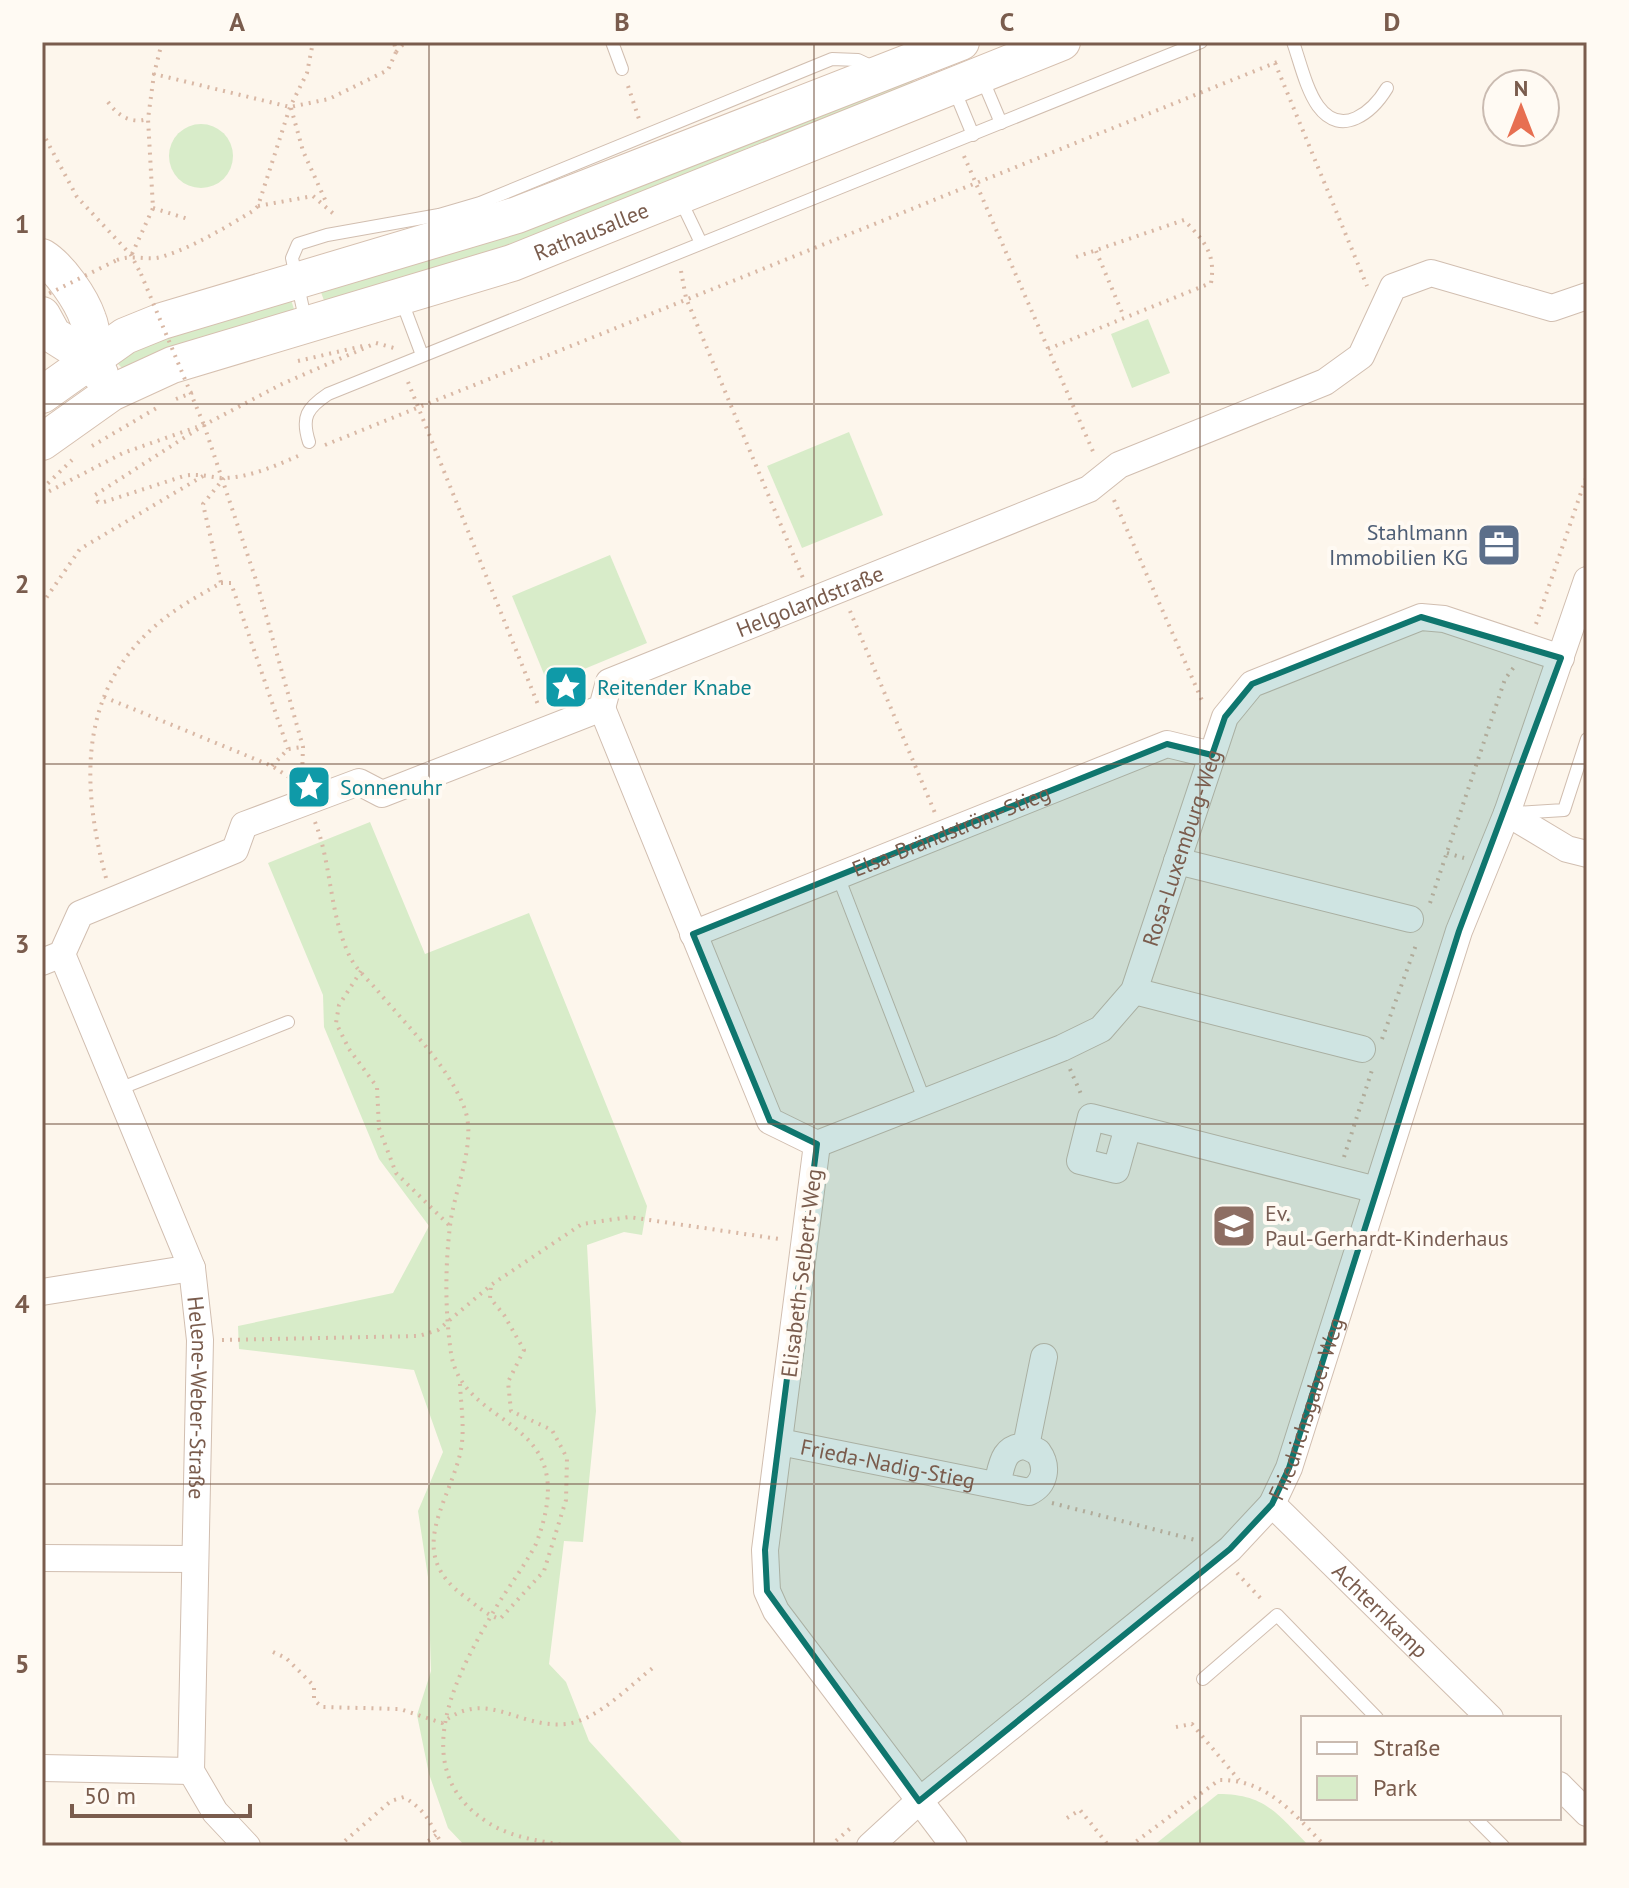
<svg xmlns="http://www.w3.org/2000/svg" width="1629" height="1888" font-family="'PT Sans',sans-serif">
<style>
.green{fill:#d8ecc9}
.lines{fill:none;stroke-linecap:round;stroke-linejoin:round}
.lane-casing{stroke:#d1beb0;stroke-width:14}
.street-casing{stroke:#d1beb0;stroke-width:28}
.secondary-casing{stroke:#d6c0b0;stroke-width:38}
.path{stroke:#d9b8a5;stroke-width:4;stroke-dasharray:2 6;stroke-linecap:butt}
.lane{stroke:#fff;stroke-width:12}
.street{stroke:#fff;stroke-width:26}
.secondary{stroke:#fff;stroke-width:36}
.path-bridge{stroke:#d9b8a5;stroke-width:4;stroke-dasharray:2 6;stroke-linecap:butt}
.marked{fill:#0f766e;fill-opacity:0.2;stroke:#0f766e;stroke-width:6;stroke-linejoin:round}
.grid{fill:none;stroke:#7a5c4d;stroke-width:2;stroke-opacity:0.55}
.labels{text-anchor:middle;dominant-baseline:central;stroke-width:8;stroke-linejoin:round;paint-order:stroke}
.street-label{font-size:22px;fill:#7a5c4d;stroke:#fffaf3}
.service-label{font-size:22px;fill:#4e5e75;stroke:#fffaf3;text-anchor:end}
.culture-label{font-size:22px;fill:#0d838f;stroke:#fffaf3;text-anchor:start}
.education-label{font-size:22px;fill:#785e54;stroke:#fffaf3;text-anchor:start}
.neatline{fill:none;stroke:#7a5c4d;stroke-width:3}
.grid-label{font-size:26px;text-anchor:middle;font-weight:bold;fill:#7a5c4d}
</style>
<rect width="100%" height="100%" fill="#fdf6ec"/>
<!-- green -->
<g class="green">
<polygon points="909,72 914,84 745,149 735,160 630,205 326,306 318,284"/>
<circle cx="201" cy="156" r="32"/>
<polygon points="289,293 297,319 124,370 118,364 119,356"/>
<polygon points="1148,319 1170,373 1132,388 1111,334"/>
<polygon points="849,432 883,515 802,548 767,466"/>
<polygon points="610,555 647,643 548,684 512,596"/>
<polygon points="370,822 425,954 529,913 647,1206 642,1235 624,1232 587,1245 596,1411 583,1542 564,1541 549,1664 566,1682 589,1741 685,1846 465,1846 448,1828 429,1774 417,1715 431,1671 428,1577 418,1511 443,1452 414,1370 239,1349 238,1326 393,1293 429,1226 379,1159 324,1027 323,995 268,863"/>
<path d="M1218,1794C1266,1794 1277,1814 1309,1846H1153Z"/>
</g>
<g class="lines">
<!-- lane casing -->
<g class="lane-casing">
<g id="lane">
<polyline points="612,42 622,69"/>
<path d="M1293,42C1300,62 1306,89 1318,106C1342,139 1373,111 1387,88"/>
<polyline points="982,78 1001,123"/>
<polyline points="954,89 973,135"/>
<polyline points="680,199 701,243"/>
<polyline points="401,299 422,355"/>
<polyline points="306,323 292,258 298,244 327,235 439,215 480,203 832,59 858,60 875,68"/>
<path d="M309,442C301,417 307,408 328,394L1201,42"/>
<polyline points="1514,813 1564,810 1587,739"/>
<polyline points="838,876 925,1102"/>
<polyline points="119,1089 288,1022"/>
<polyline points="1203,1679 1277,1615 1377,1718"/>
<polyline points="1475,1818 1503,1846"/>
</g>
</g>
<!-- street casing -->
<g class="street-casing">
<g id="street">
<polyline points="602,708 770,1121 817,1144 765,1550 767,1591 776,1611 954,1846"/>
<polyline points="1507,813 1567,849 1587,854"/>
<polyline points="1177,861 1410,919"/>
<path id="s1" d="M693,934L1167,744L1212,755"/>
<path id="s2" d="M62,954L192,1268L200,1340L191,1771L215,1812L247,1846"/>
<path id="s3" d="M42,962L62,954L80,914L235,850L244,825L359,782L382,794L602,708L609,682L1089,489L1119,465L1325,382L1361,356L1393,287L1431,273L1552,308L1587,296"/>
<polyline points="1134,991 1362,1049"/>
<polyline points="1128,1127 1116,1170 1080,1161 1091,1117 1377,1190"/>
<path id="s4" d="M817,1144L1062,1048L1101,1029L1134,991L1225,717L1252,684L1421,617L1444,619L1561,658"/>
<polyline points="42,1292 192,1268"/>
<path id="s5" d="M780,1442L1029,1492C1046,1484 1048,1466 1038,1452L1026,1446"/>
<path d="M997,1485C1002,1465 1002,1447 1026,1446L1044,1357"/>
<path id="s6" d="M1272,1504L1490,1718"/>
<polyline points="42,1558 193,1559"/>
<polyline points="42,1768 191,1771"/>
<polyline points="1559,1785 1587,1813"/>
<path id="s7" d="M870,1846L919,1801L1230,1549L1272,1504L1289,1468L1459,931L1507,813L1587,580"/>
</g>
</g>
<!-- secondary casing -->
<g class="secondary-casing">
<g id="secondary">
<path d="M42,257C60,268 81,299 88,319C96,338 88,353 100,374"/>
<polyline points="42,315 53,335 91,359"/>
<polyline points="42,395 125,336 162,321 517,215 961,42"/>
<path id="s8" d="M42,442L111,393L172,365L512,263L1062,42"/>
</g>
</g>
<!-- path -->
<g class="path">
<polyline points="162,42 154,74 290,107 329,99 388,70 396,52 394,42"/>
<polyline points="396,52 405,42"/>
<polyline points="1275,63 1367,286"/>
<polyline points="628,86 639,119"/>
<path d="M108,102C118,116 131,124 148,119"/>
<polyline points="291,108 303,151 327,204"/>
<polyline points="42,132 77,197 131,255 141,274"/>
<polyline points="964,156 1095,456"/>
<polyline points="258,206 313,196 336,216"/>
<polyline points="153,208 188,219"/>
<polyline points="1096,251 1124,317"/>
<polyline points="132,254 153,208 148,119 154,74"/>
<path d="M117,260C133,254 147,261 161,257C194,247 224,228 253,211L258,206L290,107L307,73L313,42"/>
<polyline points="681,271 686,298 803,578"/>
<polyline points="376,343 394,348"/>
<path d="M1048,349L1211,283C1216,253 1204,241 1184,220L1076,257"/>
<polyline points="298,361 367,345"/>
<polyline points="408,382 539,707"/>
<polyline points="176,399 194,392"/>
<polyline points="204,425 257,583 303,747 302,776"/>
<polyline points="325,445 1282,60"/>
<polyline points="92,446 160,406"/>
<path d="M298,456C275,466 248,478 223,478C208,477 198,473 184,476L104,502H98L95,495L204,425L282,384L376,343"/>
<polyline points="42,489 72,460"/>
<polyline points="42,495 123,453 197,427"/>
<polyline points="1114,500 1204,705"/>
<polyline points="221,583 231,583 288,749"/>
<polyline points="42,604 80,549 203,476"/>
<polyline points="850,611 935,813"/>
<polyline points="1536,624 1587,475"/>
<polyline points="104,697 272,766 292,779"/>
<polyline points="272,766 288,749 303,747"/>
<path d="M315,822C332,865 329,914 350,957C356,969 368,980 377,990C406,1025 447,1064 464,1107C478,1142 454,1189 450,1226C445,1267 445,1312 451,1353C463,1433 586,1413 536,1544C523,1569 505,1591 491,1616C454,1679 407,1770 487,1822C511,1838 541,1841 569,1846"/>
<polyline points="1447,853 1464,858"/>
<path d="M106,878C82,788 77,695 154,627C174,609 198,596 221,583L203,504L224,478"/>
<polyline points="1430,903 1505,679 1514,667"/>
<polyline points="361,971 339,1005 336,1023 349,1049 377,1087 379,1128 396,1173 450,1226"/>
<polyline points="1382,1039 1417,942"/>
<polyline points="1070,1069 1081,1094"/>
<polyline points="1344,1157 1372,1070"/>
<polyline points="222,1340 419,1336 438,1330 491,1285 582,1224 629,1217 779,1239"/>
<path d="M460,1384C461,1408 466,1434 459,1458C445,1509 407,1554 464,1596C476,1605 486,1615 500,1619L544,1571L566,1500L567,1458L552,1430L511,1411L508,1382L524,1350L504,1315L490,1298L491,1285"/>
<polyline points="1052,1503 1199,1541"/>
<polyline points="1237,1573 1264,1602"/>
<path d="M273,1652L286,1658L314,1686V1700L322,1707L400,1709L442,1723C487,1687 517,1729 566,1724C597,1721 630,1685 654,1667"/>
<polyline points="1176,1727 1192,1724 1239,1780"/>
<polyline points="1067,1818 1080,1810 1109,1846"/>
<path d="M339,1846L391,1801L404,1797C429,1813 429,1823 443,1846"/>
<polyline points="422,1846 436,1835"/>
<polyline points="830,1846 854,1825"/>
<path d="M1130,1846L1219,1780C1267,1779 1294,1814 1325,1846"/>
</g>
<!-- lane -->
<use href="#lane" class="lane"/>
<!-- street -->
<use href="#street" class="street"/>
<!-- secondary -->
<use href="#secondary" class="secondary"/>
<!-- path-bridge -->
<g class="path-bridge">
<polyline points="141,274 204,425"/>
<polyline points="42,297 117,260"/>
</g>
</g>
<!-- marked area -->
<path class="marked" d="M1421,617L1561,658L1459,931L1289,1468L1272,1504L1230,1549L919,1801L767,1591L765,1550L817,1144L770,1121L693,934L1167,744L1212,755L1225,717L1252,684Z"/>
<!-- grid -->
<path class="grid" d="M429,42V1846M814,42V1846M1200,42V1846M42,404H1587M42,764H1587M42,1124H1587M42,1484H1587"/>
<!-- icons -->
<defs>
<g id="office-square" transform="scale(2.3)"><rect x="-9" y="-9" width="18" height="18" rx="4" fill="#5c6f8a" stroke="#fffaf3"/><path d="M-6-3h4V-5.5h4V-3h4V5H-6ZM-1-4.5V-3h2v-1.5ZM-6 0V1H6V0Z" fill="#fff"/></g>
<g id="sight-square" transform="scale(2.3)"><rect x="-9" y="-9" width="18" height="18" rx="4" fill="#0f9aa8" stroke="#fffaf3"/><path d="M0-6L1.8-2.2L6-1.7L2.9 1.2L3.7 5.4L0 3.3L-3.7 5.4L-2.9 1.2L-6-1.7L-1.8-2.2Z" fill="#fff"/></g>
<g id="school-square" transform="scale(2.3)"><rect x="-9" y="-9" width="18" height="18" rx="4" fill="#8d6e63" stroke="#fffaf3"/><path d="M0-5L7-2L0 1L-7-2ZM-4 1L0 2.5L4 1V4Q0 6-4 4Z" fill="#fff"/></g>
</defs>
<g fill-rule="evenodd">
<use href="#office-square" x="1499" y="545"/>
<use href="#sight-square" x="566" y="687"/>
<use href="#sight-square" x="309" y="787"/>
<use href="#school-square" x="1234" y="1226"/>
</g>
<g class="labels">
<!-- street labels -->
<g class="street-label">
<text stroke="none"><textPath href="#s8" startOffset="592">Rathausallee</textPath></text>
<text stroke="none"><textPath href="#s3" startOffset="888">Helgolandstraße</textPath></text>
<text stroke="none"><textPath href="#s1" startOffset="278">Elsa-Brändström-Stieg</textPath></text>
<text stroke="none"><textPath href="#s4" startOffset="508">Rosa-Luxemburg-Weg</textPath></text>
<text transform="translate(801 1273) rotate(-83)">Elisabeth-Selbert-Weg</text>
<text stroke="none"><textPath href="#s2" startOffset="470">Helene-Weber-Straße</textPath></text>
<text stroke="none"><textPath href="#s7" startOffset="630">Friedrichsgaber Weg</textPath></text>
<text stroke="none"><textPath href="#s5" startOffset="110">Frieda-Nadig-Stieg</textPath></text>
<text stroke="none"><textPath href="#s6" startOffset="152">Achternkamp</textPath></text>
</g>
<!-- service labels -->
<g class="service-label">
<text x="1468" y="532">Stahlmann<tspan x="1468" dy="25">Immobilien KG</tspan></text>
</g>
<!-- culture labels -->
<g class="culture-label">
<text x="597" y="687">Reitender Knabe</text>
<text x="340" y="787">Sonnenuhr</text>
</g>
<!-- education labels -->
<g class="education-label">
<text x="1265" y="1213">Ev.<tspan x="1265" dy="25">Paul-Gerhardt-Kinderhaus</tspan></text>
</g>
</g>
<!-- border -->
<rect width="1629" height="1888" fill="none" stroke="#fffaf3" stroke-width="88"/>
<!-- legend -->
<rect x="1301" y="1716" width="260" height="104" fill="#fffaf3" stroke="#cabbb1" stroke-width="2"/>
<rect x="1317" y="1742" width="40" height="12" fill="#ffffff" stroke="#cabbb1" stroke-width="2"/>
<text x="1373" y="1756" font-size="24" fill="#7a5c4d">Straße</text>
<rect x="1317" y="1776" width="40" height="24" fill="#d8ecc9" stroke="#cabbb1" stroke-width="2"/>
<text x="1373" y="1796" font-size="24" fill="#7a5c4d">Park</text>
<!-- north arrow -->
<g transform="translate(1521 108)"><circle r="38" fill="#fffaf3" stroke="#cabbb1" stroke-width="2"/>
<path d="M0-6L14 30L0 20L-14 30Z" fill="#e76f51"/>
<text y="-12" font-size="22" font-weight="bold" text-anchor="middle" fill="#7a5c4d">N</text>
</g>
<!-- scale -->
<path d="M72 1804v12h178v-12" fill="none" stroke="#7a5c4d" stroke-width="4"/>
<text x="84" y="1804" font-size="24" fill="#7a5c4d" stroke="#fffaf3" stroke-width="6" paint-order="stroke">50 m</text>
<rect x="44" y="44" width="1541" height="1800" class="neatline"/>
<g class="grid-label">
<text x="237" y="31">A</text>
<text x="622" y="31">B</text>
<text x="1007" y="31">C</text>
<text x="1392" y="31">D</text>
<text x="22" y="233">1</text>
<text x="22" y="593">2</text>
<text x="22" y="953">3</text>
<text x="22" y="1313">4</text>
<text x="22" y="1673">5</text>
</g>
</svg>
